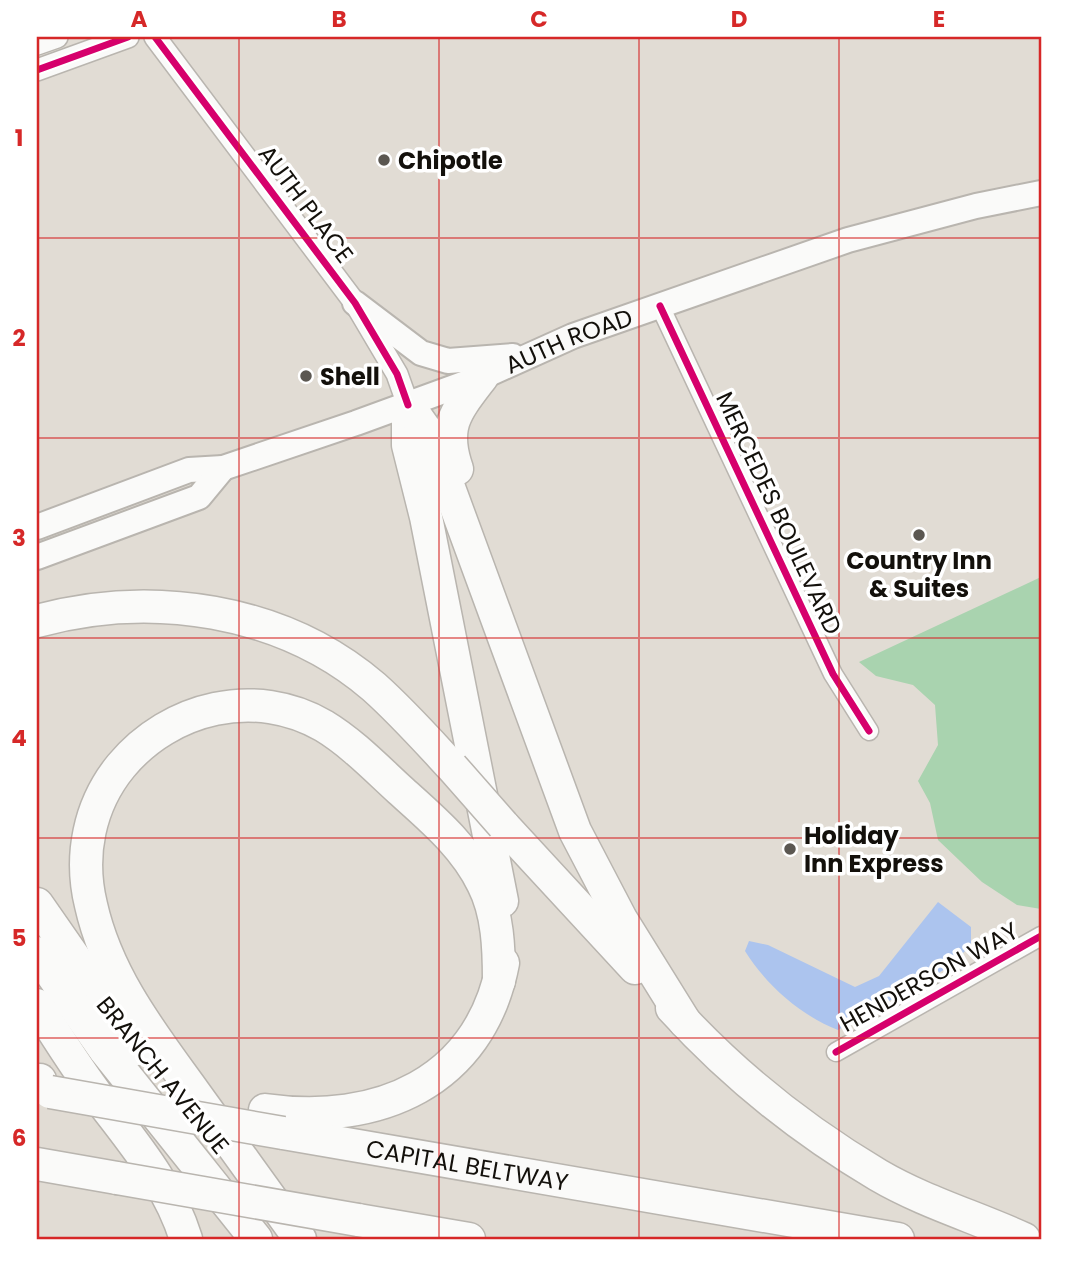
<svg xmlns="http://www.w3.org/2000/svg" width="1078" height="1276" font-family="Poppins,sans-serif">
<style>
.green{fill:#a9d3af}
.water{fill:#acc4ee}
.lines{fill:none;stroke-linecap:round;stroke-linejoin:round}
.minor-casing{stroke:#b9b5af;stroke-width:21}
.tertiary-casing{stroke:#b9b5af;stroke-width:24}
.secondary-casing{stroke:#b9b5af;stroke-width:28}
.motorway-casing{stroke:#b9b5af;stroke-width:35}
.minor{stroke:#fafaf9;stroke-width:18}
.tertiary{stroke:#fafaf9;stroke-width:21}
.secondary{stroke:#fafaf9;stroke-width:24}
.motorway{stroke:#fafaf9;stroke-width:32}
.motorway-bridge-casing{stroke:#b9b5af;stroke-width:35;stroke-linecap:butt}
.motorway-bridge{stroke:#fafaf9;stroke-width:32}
.cycleway-casing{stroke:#fff;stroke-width:11}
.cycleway{stroke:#d6006c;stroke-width:7}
.grid{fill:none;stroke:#d62828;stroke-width:2;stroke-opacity:0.55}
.poi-dot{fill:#5b5751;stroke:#fff;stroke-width:2.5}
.labels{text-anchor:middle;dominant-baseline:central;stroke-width:7;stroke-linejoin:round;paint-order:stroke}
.poi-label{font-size:24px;font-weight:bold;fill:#13100b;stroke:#fff;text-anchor:start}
.street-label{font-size:24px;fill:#13100b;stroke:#fff}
.neatline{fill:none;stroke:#d62828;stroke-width:2.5}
.grid-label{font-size:23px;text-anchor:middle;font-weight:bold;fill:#d62828}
</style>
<rect width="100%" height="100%" fill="#e1dcd4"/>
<!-- green -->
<polygon class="green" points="1041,577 1041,909 1017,905 982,882 938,840 930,803 918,781 938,745 935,705 913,685 876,676 859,662"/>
<!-- water -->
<path class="water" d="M938,902L971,927V945L949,967L838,1030C800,1015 767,986 745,951L749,941L768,945L855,987L879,976Z"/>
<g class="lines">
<!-- minor casing -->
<g class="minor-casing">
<g id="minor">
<polyline points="660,306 833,674 869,731"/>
<polyline points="836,1052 1041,936"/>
</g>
</g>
<!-- tertiary casing -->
<g class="tertiary-casing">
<g id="tertiary">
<polyline points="155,37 355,303 397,374 408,405"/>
<polyline points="37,44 57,37"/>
<polyline points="37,70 128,37"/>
</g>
</g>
<!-- secondary casing -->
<g class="secondary-casing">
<g id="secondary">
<polyline points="355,303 421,353 448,361 513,356"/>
<path id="s1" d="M37,527L189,470L223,468L356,423L482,377L573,336L848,240L976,206L1041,193"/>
<polyline points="37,557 199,497 223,468"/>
</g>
</g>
<!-- motorway casing -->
<g class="motorway-casing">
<g id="motorway">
<polyline points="408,405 408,445 426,517 502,901"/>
<polyline points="408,405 430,436 575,831 621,919 685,1022"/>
<path d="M457,469C442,426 456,411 482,377"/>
<path d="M37,621C151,590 282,608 374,687C402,712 427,740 452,767"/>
<polyline points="503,825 635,968"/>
<polyline points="37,904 138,1049"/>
<polyline points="37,953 105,1050 256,1239"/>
<path d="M37,1005C57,1037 77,1069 100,1099C134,1144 169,1184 186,1239"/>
<path d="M672,1008C732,1074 802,1130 878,1175C924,1202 976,1217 1024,1239"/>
<polyline points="37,1080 40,1080"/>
<path d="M265,1110C378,1126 480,1083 503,963"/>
<path id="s2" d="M283,1133L898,1239"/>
<polyline points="37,1164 117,1178"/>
<polyline points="358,1220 469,1239"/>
<path d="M300,1239C265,1190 229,1141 194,1092C152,1034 107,977 91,905C79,856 89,805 121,766C170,707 256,686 324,726C352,743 376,768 400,790C431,818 465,846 483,884C498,913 499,949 499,981"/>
</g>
</g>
<!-- minor -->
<use href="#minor" class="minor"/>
<!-- tertiary -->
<use href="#tertiary" class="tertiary"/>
<!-- secondary -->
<use href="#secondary" class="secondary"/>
<!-- motorway -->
<use href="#motorway" class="motorway"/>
<!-- motorway-bridge casing -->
<g class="motorway-bridge-casing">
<g id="motorway-bridge">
<polyline points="452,767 503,825"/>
<polyline points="50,1092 283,1133"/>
<polyline points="117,1178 358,1220"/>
</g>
</g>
<!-- motorway-bridge -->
<use href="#motorway-bridge" class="motorway-bridge"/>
<!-- cycleway casing -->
<g class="cycleway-casing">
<g id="cycleway">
<polyline points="155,37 355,303 397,374 408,405"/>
<polyline points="37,70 128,37"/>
<polyline points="660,306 833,674 869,731"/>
<polyline points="836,1052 1041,936"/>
</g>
</g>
<!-- cycleway -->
<use href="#cycleway" class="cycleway"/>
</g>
<!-- grid -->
<path class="grid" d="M239,37V1239M439,37V1239M639,37V1239M839,37V1239M37,238H1041M37,438H1041M37,638H1041M37,838H1041M37,1038H1041"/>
<!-- markers -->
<g class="poi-dot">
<circle cx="384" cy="160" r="7"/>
<circle cx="306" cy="376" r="7"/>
<circle cx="919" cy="535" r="7"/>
<circle cx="790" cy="849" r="7"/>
</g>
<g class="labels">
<!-- poi labels -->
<g class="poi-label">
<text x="398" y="160">Chipotle</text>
<text x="320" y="376">Shell</text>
<text x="919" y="560" text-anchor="middle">Country Inn<tspan x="919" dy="28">&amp; Suites</tspan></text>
<text x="804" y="835">Holiday<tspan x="804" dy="28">Inn Express</tspan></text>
</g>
<!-- street labels -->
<g class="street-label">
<text transform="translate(306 204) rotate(53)">AUTH PLACE</text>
<text stroke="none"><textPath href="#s1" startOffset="565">AUTH ROAD</textPath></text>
<text transform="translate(779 513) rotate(65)">MERCEDES BOULEVARD</text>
<text transform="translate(929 977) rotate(-29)">HENDERSON WAY</text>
<text transform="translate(163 1075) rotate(51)">BRANCH AVENUE</text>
<text stroke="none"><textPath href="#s2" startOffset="187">CAPITAL BELTWAY</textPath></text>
</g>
</g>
<!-- border -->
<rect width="1078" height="1276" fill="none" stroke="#ffffff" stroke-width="77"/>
<rect x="38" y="38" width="1002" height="1200" class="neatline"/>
<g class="grid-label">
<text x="139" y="27">A</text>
<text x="339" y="27">B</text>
<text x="539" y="27">C</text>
<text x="739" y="27">D</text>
<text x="939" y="27">E</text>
<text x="19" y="146">1</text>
<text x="19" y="346">2</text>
<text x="19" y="546">3</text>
<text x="19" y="746">4</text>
<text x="19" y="946">5</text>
<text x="19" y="1146">6</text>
</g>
</svg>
